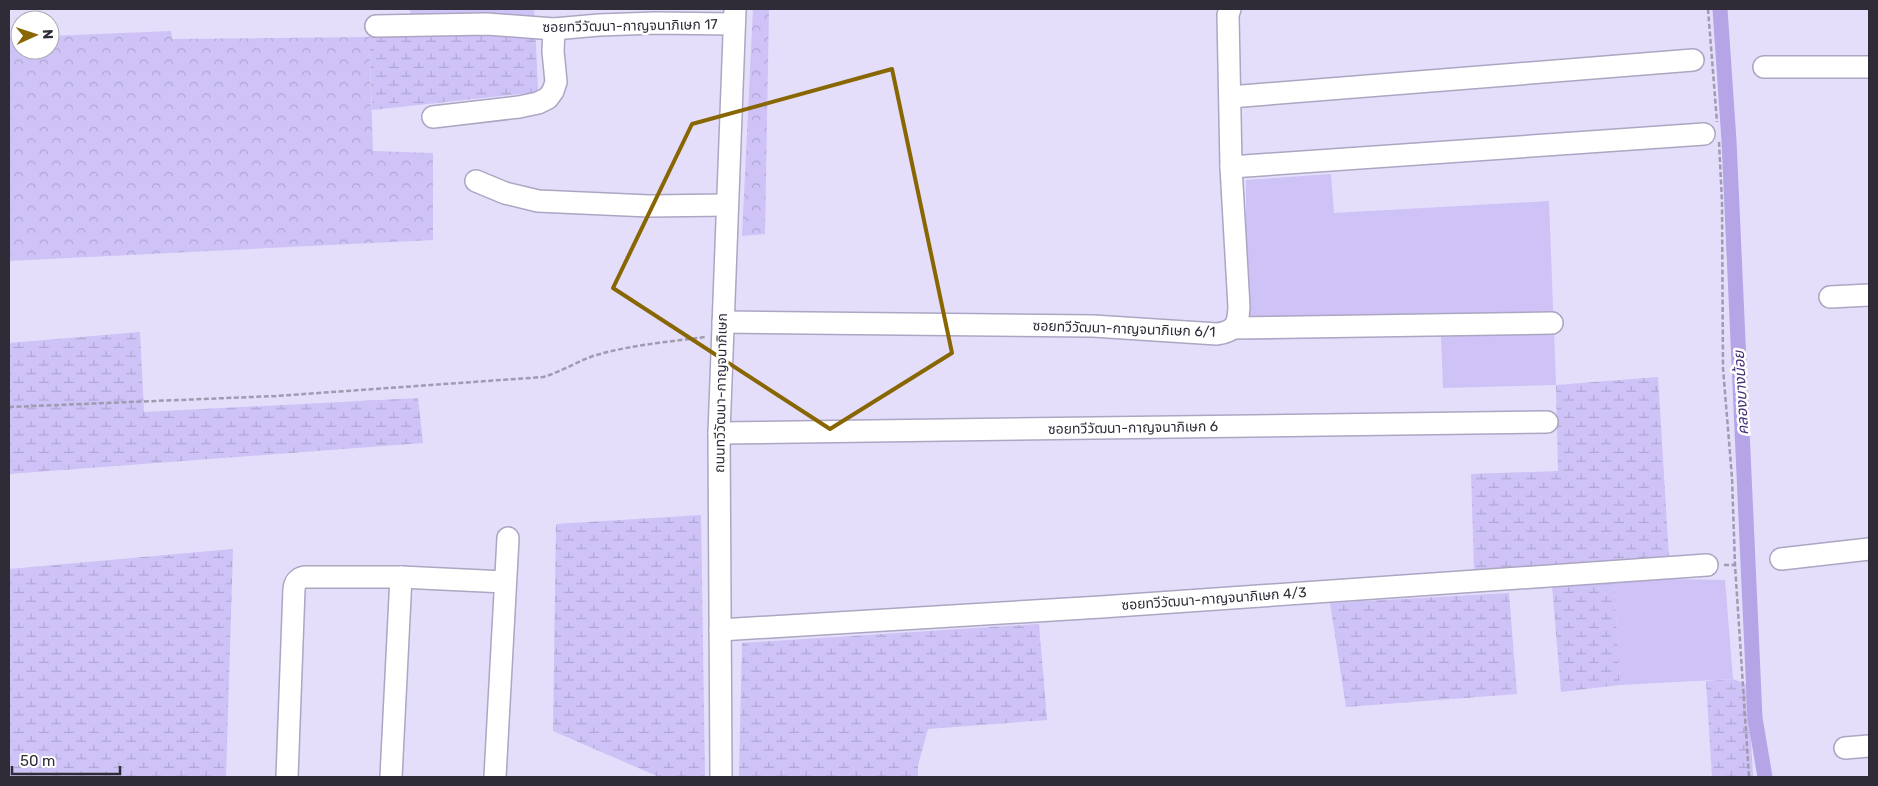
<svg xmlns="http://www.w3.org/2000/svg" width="1878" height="786" font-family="Rubik,'Noto Sans Thai',sans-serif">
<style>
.green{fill:#cec2f6}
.forest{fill:url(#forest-crowns)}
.wetland{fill:url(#wetland-marsh)}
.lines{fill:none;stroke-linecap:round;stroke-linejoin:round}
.canal{stroke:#b5a4e6;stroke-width:15}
.minor-casing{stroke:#aca6c2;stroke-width:24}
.path{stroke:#a09bb1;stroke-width:2.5;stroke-dasharray:5 2.5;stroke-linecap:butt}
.minor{stroke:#fff;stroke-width:21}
.marked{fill:none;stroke:#886602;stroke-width:4;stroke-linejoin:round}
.labels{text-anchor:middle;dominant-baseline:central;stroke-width:5;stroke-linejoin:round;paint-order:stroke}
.street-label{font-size:14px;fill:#2f2c38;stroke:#fff}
.water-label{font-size:15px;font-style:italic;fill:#462b77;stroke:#fff}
</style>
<defs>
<pattern id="forest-crowns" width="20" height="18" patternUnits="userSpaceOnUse" patternTransform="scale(1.25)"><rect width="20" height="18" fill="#cec2f6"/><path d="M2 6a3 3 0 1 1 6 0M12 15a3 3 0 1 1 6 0" fill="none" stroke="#b1a7d4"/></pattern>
<pattern id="wetland-marsh" width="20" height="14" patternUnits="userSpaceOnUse" patternTransform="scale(1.25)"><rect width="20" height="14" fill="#cec2f6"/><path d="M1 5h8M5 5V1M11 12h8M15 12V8" fill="none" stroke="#b1a7d4"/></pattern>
</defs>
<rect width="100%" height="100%" fill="#e4defb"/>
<!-- green -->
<g class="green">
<polygon points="1331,174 1334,213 1549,201 1556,385 1443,388 1441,336 1246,340 1246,180"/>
<polygon points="1670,579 1725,580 1733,679 1620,685 1614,582"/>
</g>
<!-- forest -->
<g class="forest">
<polygon points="410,9 534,9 535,21 411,21"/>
<polygon points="753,9 769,9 765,234 742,236"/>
<polygon points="171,31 172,39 369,37 373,151 433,153 433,240 9,261 9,37 20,37 20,50 50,50 50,36"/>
</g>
<!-- wetland -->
<g class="wetland">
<polygon points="411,21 535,21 538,92 372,110 369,37 411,36"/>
<polygon points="140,332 144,412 418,398 423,443 9,474 9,343"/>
<polygon points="1658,377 1669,557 1551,568 1474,570 1471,474 1558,471 1556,385"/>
<polygon points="701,515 705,777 659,777 553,731 556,524"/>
<polygon points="233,549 226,777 9,777 9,569"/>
<polygon points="1614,582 1620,685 1561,692 1552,586"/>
<polygon points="1509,593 1517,694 1346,707 1330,603"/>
<polygon points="1039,624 1047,720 928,729 918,765 918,777 739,777 742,643"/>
<polygon points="1733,679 1748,685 1753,777 1712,777 1706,681"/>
</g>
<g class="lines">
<!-- canal -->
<polyline class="canal" points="1720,9 1729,141 1755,718 1765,777"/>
<!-- minor casing -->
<g class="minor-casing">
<g id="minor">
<polyline points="376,26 487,24 554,29 599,25 655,23 734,24"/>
<polyline points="1764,67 1869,67"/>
<polyline points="1230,97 1693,60"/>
<polyline points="433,117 519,107 538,103 548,98 553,91 556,82 553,51 554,29"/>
<polyline points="1231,167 1704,134"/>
<polyline points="476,181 505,193 538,201 649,206 727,205"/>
<polyline points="1830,297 1869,295"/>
<path d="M723,322L1093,326L1217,334C1236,331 1238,325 1239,307L1231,167L1228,15L1230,9"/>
<polyline points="1233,328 1552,323"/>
<polyline points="719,433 1547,422"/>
<polyline points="1781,559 1869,549"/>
<polyline points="720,630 1101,607 1707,565"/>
<polyline points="1845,748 1869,746"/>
<path d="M287,777L294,589C295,582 297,579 304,577H401L505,582"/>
<polyline points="391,777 401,577"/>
<polyline points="495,777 508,538"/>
<polyline points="721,777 719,433 735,9"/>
</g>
</g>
<!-- path -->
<g class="path">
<polyline points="1708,9 1717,122"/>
<polyline points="1719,142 1722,202 1723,368 1732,478 1735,565 1749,777"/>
<path d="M9,407L276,396L543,377C561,372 576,362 593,356C629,345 668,342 705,337"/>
<polyline points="1724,565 1735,565"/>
</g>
<!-- minor -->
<use href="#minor" class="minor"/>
</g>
<!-- marked area -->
<path class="marked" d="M892,69L952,353L830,429L613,288L692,124Z"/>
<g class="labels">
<!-- street labels -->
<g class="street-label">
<text transform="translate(630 26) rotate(-1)">ซอยทวีวัฒนา-กาญจนาภิเษก 17</text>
<text transform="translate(1124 329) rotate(2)">ซอยทวีวัฒนา-กาญจนาภิเษก 6/1</text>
<text transform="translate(721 393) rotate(-89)">ถนนทวีวัฒนา-กาญจนาภิเษก</text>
<text transform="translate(1133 428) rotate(-1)">ซอยทวีวัฒนา-กาญจนาภิเษก 6</text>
<text transform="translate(1214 599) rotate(-4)">ซอยทวีวัฒนา-กาญจนาภิเษก 4/3</text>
</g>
<!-- water labels -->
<g class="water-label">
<text transform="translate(1741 393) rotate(-93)">คลองบางน้อย</text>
</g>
</g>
<!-- border -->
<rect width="1878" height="786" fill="none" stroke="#2f2c38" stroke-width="20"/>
<!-- north arrow -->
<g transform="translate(35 35) rotate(87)"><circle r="24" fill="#ffffff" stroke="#acabaf"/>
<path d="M0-4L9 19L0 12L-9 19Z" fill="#886602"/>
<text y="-8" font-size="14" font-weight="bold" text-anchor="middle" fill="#2f2c38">N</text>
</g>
<!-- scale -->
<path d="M12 766v8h108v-8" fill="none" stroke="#2f2c38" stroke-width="2.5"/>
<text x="20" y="766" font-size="15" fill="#2f2c38" stroke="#ffffff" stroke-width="4" paint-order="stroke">50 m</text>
</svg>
